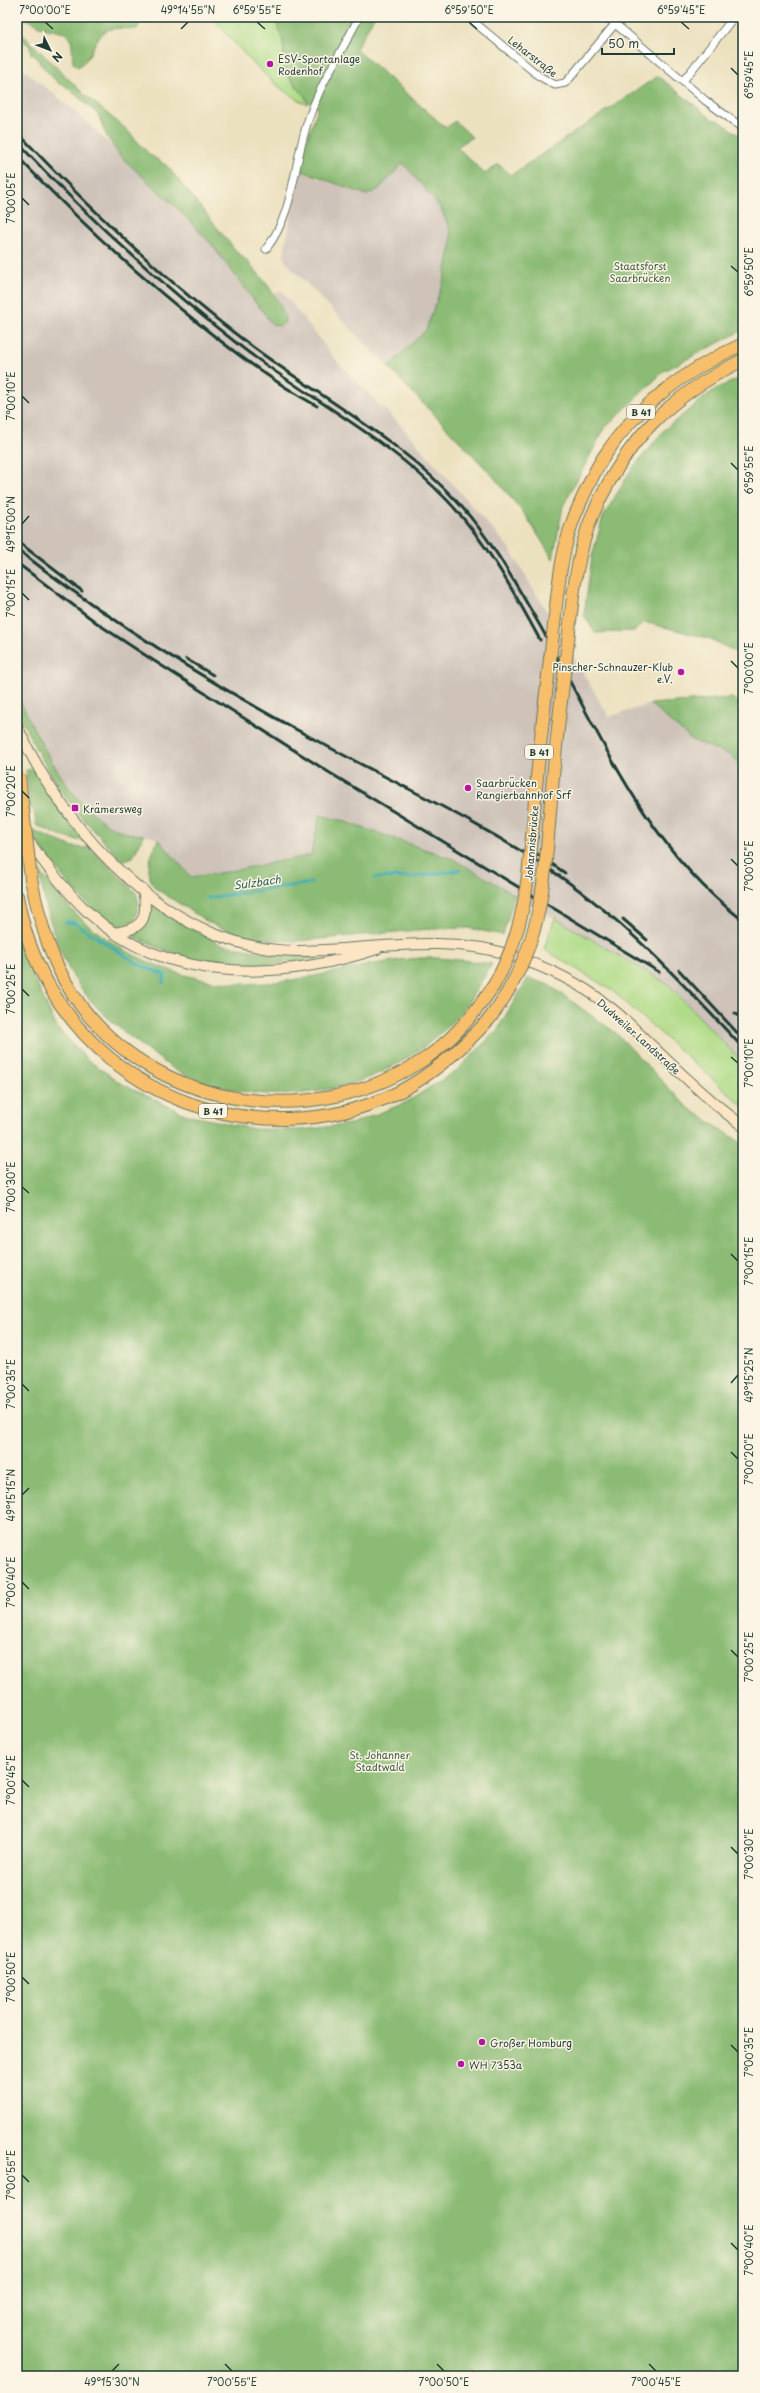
<svg xmlns="http://www.w3.org/2000/svg" width="760" height="2393" font-family="'Playpen Sans',sans-serif">
<style>
.industrial{fill:#cec2b9}
.green{fill:#afdb87;stroke:#678c5e}
.forest{fill:#8bbb74;stroke:#557c54}
.lines{fill:none;stroke-linecap:round;stroke-linejoin:round}
.stream{stroke:#3eafb6;stroke-width:3}
.minor-casing{stroke:#677665;stroke-width:9}
.secondary-casing{stroke:#677665;stroke-width:12}
.trunk-casing{stroke:#677665;stroke-width:14}
.minor{stroke:#fff;stroke-width:7}
.secondary{stroke:#fce5c4;stroke-width:10}
.trunk{stroke:#f7bf6c;stroke-width:12}
.rail{stroke:#1f3d34;stroke-width:3}
.trunk-bridge-casing{stroke:#677665;stroke-width:14;stroke-linecap:butt}
.trunk-bridge{stroke:#f7bf6c;stroke-width:12}
.ticks{fill:none;stroke:#1f3d34;stroke-width:1.5}
.poi-dot{fill:#b5179e;stroke:#fcf5e5;stroke-width:1.5}
.labels{text-anchor:middle;dominant-baseline:central;stroke-width:3;stroke-linejoin:round;paint-order:stroke}
.shield{fill:#fcf5e5;stroke:#617469;stroke-width:1}
.shield-label{font-size:9px;font-weight:bold;fill:#1f3d34}
.street-label{font-size:10px;fill:#1f3d34;stroke:#fcf5e5}
.poi-label{font-size:10px;fill:#1f3d34;stroke:#fcf5e5;text-anchor:start}
.park-label{font-size:10px;fill:#3c5d45;stroke:#fcf5e5}
.water-label{font-size:11px;font-style:italic;fill:#285f5b;stroke:#fcf5e5}
.neatline{fill:none;stroke:#1f3d34;stroke-width:1.5}
.ticks-label{font-size:10px;text-anchor:middle;fill:#1f3d34}
</style>
<rect width="100%" height="100%" fill="#fcf5e5"/>
<filter id="ink" filterUnits="userSpaceOnUse"><feTurbulence type="fractalNoise" baseFrequency=".025" numOctaves="2"/><feDisplacementMap in="SourceGraphic" scale="8" xChannelSelector="R" yChannelSelector="G"/><feConvolveMatrix kernelMatrix="1 2 1 2 8 2 1 2 1" color-interpolation-filters="sRGB"/></filter>
<filter id="wash" filterUnits="userSpaceOnUse"><feTurbulence type="fractalNoise" baseFrequency=".012" numOctaves="4" result="noise"/><feDisplacementMap in="SourceGraphic" scale="16" xChannelSelector="R" yChannelSelector="G"/><feGaussianBlur stdDeviation="0.9" result="paint"/><feColorMatrix in="noise" values="0 0 0 0 0 0 0 0 0 0 0 0 0 0 0 0 0 1.4 0 .05"/><feComposite in="paint" operator="in"/></filter>
<g filter="url(#wash)">
<rect width="100%" height="100%" fill="#ece1bf"/>
<!-- industrial -->
<g class="industrial">
<polygon points="17,64 78,114 176,207 212,245 272,324 285,316 273,296 281,290 339,364 403,428 509,548 609,717 650,704 692,740 730,755 743,765 743,1063 669,985 453,859 320,815 311,855 226,872 191,877 158,839 144,835 122,832 92,814 58,771 49,758 17,694"/>
<polygon points="403,162 440,207 451,231 451,245 444,280 426,330 388,367 285,261 284,253 300,170 319,179 379,189"/>
</g>
<!-- green -->
<g class="green">
<path d="M212,17H275L283,42L285,71L291,81L303,93L308,104C278,95 233,42 212,17Z"/>
<polygon points="555,918 669,985 743,1063 743,1106 614,992 544,949"/>
</g>
<!-- forest -->
<g class="forest">
<path d="M22,17H142L137,29C128,29 116,27 108,30C92,37 93,60 78,67L73,63L72,45L70,37L65,33L43,28Z"/>
<polygon points="275,17 374,17 356,49 446,128 455,121 472,137 457,147 485,174 498,164 511,175 658,76 713,120 718,120 743,138 743,330 664,371 604,429 563,506 553,559 526,516 492,475 388,367 426,330 444,280 451,245 451,232 440,207 403,163 379,189 367,195 300,170 307,140 318,107 309,102 285,71 283,42"/>
<path d="M19,31L85,95L126,129L149,154L167,166L237,252C252,264 285,302 285,322L280,326L272,324L212,245L176,207L120,156L107,137L98,114L63,84L60,85L42,66L34,54H31L30,46L17,36Z"/>
<polygon points="743,377 743,656 711,639 644,622 635,631 595,633 584,615 592,556 603,517 631,470 664,430 715,389"/>
<path d="M17,694C39,740 71,810 120,831C127,834 137,834 144,835L133,857L122,861L78,813L80,809L74,803H70C52,776 17,725 17,694Z"/>
<polygon points="732,698 743,706 743,765 730,755 692,740 650,704"/>
<polygon points="33,769 48,793 86,842 60,836 36,825 34,810 31,809 26,770"/>
<path d="M320,815L340,820L453,859L515,895L503,935L469,928L429,929L296,941L256,939L228,931L208,922L155,888C143,870 151,857 158,839L191,877L226,872L311,855Z"/>
<path d="M28,829L73,847L90,848L136,893L139,903L135,920L126,927C91,923 48,857 28,829Z"/>
<path d="M39,871C52,886 64,903 79,917C124,958 187,984 249,984C307,983 362,962 420,958C444,957 468,961 492,964C482,980 473,997 462,1011C403,1081 305,1110 218,1086C205,1082 190,1078 177,1071C166,1064 155,1055 144,1047C115,1026 86,1001 69,969C53,939 45,904 39,871Z"/>
<path d="M153,905L220,944L275,955H319V958C247,969 199,970 133,936L145,927Z"/>
<polygon points="17,930 32,974 57,1028 88,1060 122,1084 187,1115 254,1129 303,1130 351,1124 405,1103 456,1071 497,1030 528,978 549,985 616,1033 687,1107 743,1144 743,2376 17,2376"/>
</g>
<g class="lines">
<!-- stream -->
<g class="stream">
<polyline points="375,878 413,877 460,870"/>
<polyline points="207,898 311,883"/>
<polyline points="66,922 75,923 138,964 165,975 163,983"/>
</g>
</g>
</g>
<g filter="url(#ink)">
<g class="lines">
<!-- minor casing -->
<g class="minor-casing">
<g id="minor">
<polyline points="468,17 539,76 555,85 565,83 569,79 615,24"/>
<polyline points="607,17 706,101 743,128"/>
<polyline points="683,81 734,17"/>
<path d="M266,249C296,211 293,159 310,115C322,80 343,50 359,17"/>
</g>
</g>
<!-- secondary casing -->
<g class="secondary-casing">
<g id="secondary">
<path d="M17,726C66,835 174,953 301,951C371,950 445,933 513,956C547,968 579,982 607,1005C624,1017 638,1033 653,1047C682,1075 711,1102 743,1126"/>
<path d="M17,825C39,856 62,888 90,914C168,985 282,980 377,949"/>
<path d="M114,933C143,929 149,919 143,890"/>
</g>
</g>
<!-- trunk casing -->
<g class="trunk-casing">
<g id="trunk">
<path d="M575,515C584,495 592,474 605,455C638,404 688,369 743,344"/>
<path d="M592,516C626,440 668,397 743,360"/>
<path d="M31,879C40,924 53,969 81,1006C162,1112 317,1131 426,1058C454,1039 476,1012 494,985"/>
<path d="M17,896C40,1029 152,1122 288,1119C326,1118 365,1109 399,1092C434,1073 463,1048 490,1018"/>
</g>
</g>
<!-- minor -->
<use href="#minor" class="minor"/>
<!-- secondary -->
<use href="#secondary" class="secondary"/>
<!-- trunk -->
<use href="#trunk" class="trunk"/>
<!-- rail -->
<g class="rail">
<path d="M17,132C90,209 165,281 250,345C321,398 402,440 461,506C493,542 515,583 539,624C597,727 643,844 740,918"/>
<path d="M17,142C87,217 163,286 244,349C311,400 389,439 447,500C486,541 513,590 540,640"/>
<path d="M17,156C74,216 134,272 198,323C236,354 275,383 317,406"/>
<polyline points="17,541 82,591"/>
<path d="M17,549C116,627 225,692 336,751C411,791 488,827 558,875C628,923 685,986 743,1048"/>
<polyline points="17,563 101,626 148,657 330,773 659,972"/>
<polyline points="186,659 213,675"/>
<polyline points="527,847 565,873"/>
<polyline points="623,919 647,940"/>
<polyline points="679,970 743,1039"/>
<polyline points="735,1013 743,1019"/>
</g>
<!-- trunk-bridge casing -->
<g class="trunk-bridge-casing">
<g id="trunk-bridge">
<polyline points="19,776 31,879"/>
<path d="M494,985C526,931 529,873 534,812C538,756 545,700 552,643C557,601 559,556 575,515"/>
<path d="M490,1018C543,948 544,884 551,800C555,750 561,700 567,650C572,605 575,559 592,516"/>
</g>
</g>
<!-- trunk-bridge -->
<use href="#trunk-bridge" class="trunk-bridge"/>
</g>
</g>
<!-- ticks -->
<path class="ticks" d="M45,22L53,29M257,22L265,29M469,22L477,29M681,22L689,29M181,29L188,22M731,68L738,75M22,198L29,205M731,266L738,272M22,396L29,403M731,463L738,470M22,524L29,516M22,593L29,600M731,661L738,668M22,791L29,798M731,859L738,866M22,989L29,996M731,1057L738,1063M22,1187L29,1193M731,1254L738,1261M731,1383L738,1375M22,1384L29,1391M731,1452L738,1459M22,1495L29,1488M22,1582L29,1589M731,1650L738,1657M22,1780L29,1787M731,1847L738,1854M22,1977L29,1984M731,2045L738,2052M22,2175L29,2182M731,2243L738,2250M225,2364L232,2371M437,2364L444,2371M649,2364L656,2371M112,2371L119,2364"/>
<!-- markers -->
<g class="poi-dot">
<circle cx="270" cy="64" r="4"/>
<circle cx="681" cy="672" r="4"/>
<circle cx="468" cy="788" r="4"/>
<rect x="71" y="804" width="8" height="8" rx="2"/>
<circle cx="482" cy="2042" r="4"/>
<circle cx="461" cy="2064" r="4"/>
</g>
<g class="labels">
<!-- shield labels -->
<g class="shield">
<rect x="627" y="405" width="28" height="14" rx="3"/>
<rect x="525" y="745" width="28" height="14" rx="3"/>
<rect x="199" y="1104" width="28" height="14" rx="3"/>
</g>
<g class="shield-label">
<text x="641" y="412">B 41</text>
<text x="539" y="752">B 41</text>
<text x="213" y="1111">B 41</text>
</g>
<!-- street labels -->
<g class="street-label">
<text transform="translate(533 56) rotate(38)">Leharstraße</text>
<text transform="translate(531 843) rotate(-85)">Johannisbrücke</text>
<text transform="translate(639 1036) rotate(42)">Dudweiler Landstraße</text>
</g>
<!-- poi labels -->
<g class="poi-label">
<text x="278" y="58">ESV-Sportanlage<tspan x="278" dy="12">Rodenhof</tspan></text>
<text x="673" y="666" text-anchor="end">Pinscher-Schnauzer-Klub<tspan x="673" dy="12">e.V.</tspan></text>
<text x="476" y="782">Saarbrücken<tspan x="476" dy="12">Rangierbahnhof Srf</tspan></text>
<text x="83" y="808">Krämersweg</text>
<text x="490" y="2042">Großer Homburg</text>
<text x="469" y="2064">WH 7353a</text>
</g>
<!-- park labels -->
<g class="park-label">
<text x="640" y="265">Staatsforst<tspan x="640" dy="12">Saarbrücken</tspan></text>
<text x="380" y="1754">St. Johanner<tspan x="380" dy="12">Stadtwald</tspan></text>
</g>
<!-- water labels -->
<g class="water-label">
<text transform="translate(257 882) rotate(-8)">Sulzbach</text>
</g>
</g>
<!-- margin -->
<rect width="760" height="2393" fill="none" stroke="#fcf5e5" stroke-width="44"/>
<!-- north arrow -->
<g transform="translate(50 50) rotate(133)" stroke="#fcf5e5" stroke-width="3" paint-order="stroke">
<path d="M0-3L7 15L0 10L-7 15Z" fill="#1f3d34"/>
<text y="-6" font-size="11" font-weight="bold" text-anchor="middle" fill="#1f3d34">N</text>
</g>
<!-- scale -->
<path d="M602 48v6h72v-6" fill="none" stroke="#1f3d34" stroke-width="2"/>
<text x="608" y="48" font-size="12" fill="#1f3d34" stroke="#fcf5e5" stroke-width="3" paint-order="stroke">50 m</text>
<rect x="22" y="22" width="716" height="2349" class="neatline"/>
<g class="ticks-label">
<text x="45" y="14">7°00'00"E</text>
<text x="188" y="14">49°14'55"N</text>
<text x="257" y="14">6°59'55"E</text>
<text x="469" y="14">6°59'50"E</text>
<text x="681" y="14">6°59'45"E</text>
<text transform="translate(749 75) rotate(-90)" y="4">6°59'45"E</text>
<text transform="translate(11 198) rotate(-90)" y="4">7°00'05"E</text>
<text transform="translate(749 272) rotate(-90)" y="4">6°59'50"E</text>
<text transform="translate(11 396) rotate(-90)" y="4">7°00'10"E</text>
<text transform="translate(749 470) rotate(-90)" y="4">6°59'55"E</text>
<text transform="translate(11 524) rotate(-90)" y="4">49°15'00"N</text>
<text transform="translate(11 593) rotate(-90)" y="4">7°00'15"E</text>
<text transform="translate(749 668) rotate(-90)" y="4">7°00'00"E</text>
<text transform="translate(11 791) rotate(-90)" y="4">7°00'20"E</text>
<text transform="translate(749 866) rotate(-90)" y="4">7°00'05"E</text>
<text transform="translate(11 989) rotate(-90)" y="4">7°00'25"E</text>
<text transform="translate(749 1063) rotate(-90)" y="4">7°00'10"E</text>
<text transform="translate(11 1187) rotate(-90)" y="4">7°00'30"E</text>
<text transform="translate(749 1261) rotate(-90)" y="4">7°00'15"E</text>
<text transform="translate(749 1375) rotate(-90)" y="4">49°15'25"N</text>
<text transform="translate(11 1384) rotate(-90)" y="4">7°00'35"E</text>
<text transform="translate(749 1459) rotate(-90)" y="4">7°00'20"E</text>
<text transform="translate(11 1495) rotate(-90)" y="4">49°15'15"N</text>
<text transform="translate(11 1582) rotate(-90)" y="4">7°00'40"E</text>
<text transform="translate(749 1657) rotate(-90)" y="4">7°00'25"E</text>
<text transform="translate(11 1780) rotate(-90)" y="4">7°00'45"E</text>
<text transform="translate(749 1854) rotate(-90)" y="4">7°00'30"E</text>
<text transform="translate(11 1977) rotate(-90)" y="4">7°00'50"E</text>
<text transform="translate(749 2052) rotate(-90)" y="4">7°00'35"E</text>
<text transform="translate(11 2175) rotate(-90)" y="4">7°00'55"E</text>
<text transform="translate(749 2250) rotate(-90)" y="4">7°00'40"E</text>
<text x="112" y="2386">49°15'30"N</text>
<text x="232" y="2386">7°00'55"E</text>
<text x="444" y="2386">7°00'50"E</text>
<text x="656" y="2386">7°00'45"E</text>
</g>
</svg>
